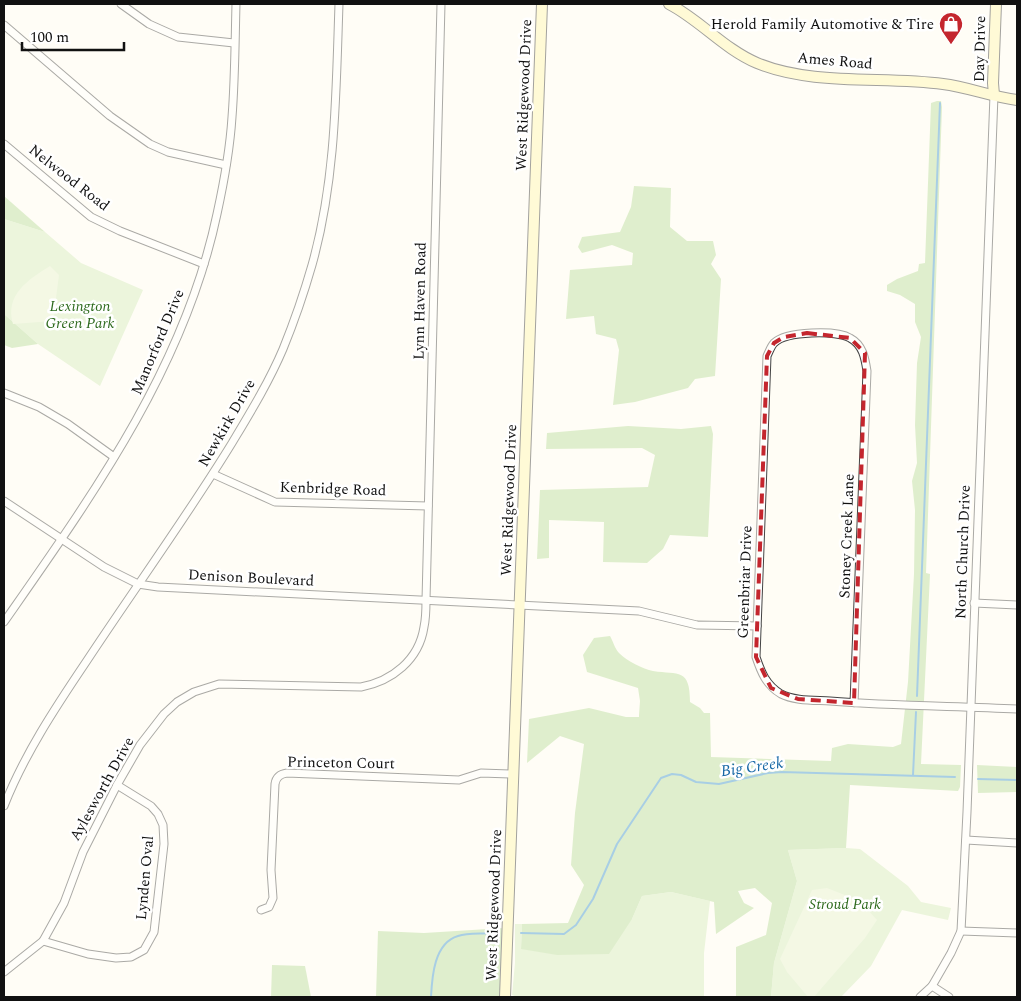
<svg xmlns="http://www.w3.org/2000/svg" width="1021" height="1001" font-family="Spectral,serif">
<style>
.green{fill:#d5ebbd}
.forest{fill:#b9dc9c}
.pitch{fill:#e6f2cf}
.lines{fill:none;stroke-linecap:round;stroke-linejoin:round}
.stream{stroke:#3f96cf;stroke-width:2}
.street-casing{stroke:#444;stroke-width:9}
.secondary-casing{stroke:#333;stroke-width:12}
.street{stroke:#fff;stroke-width:7}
.secondary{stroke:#fff6b0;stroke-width:10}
.marked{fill:none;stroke:#c4262e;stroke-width:4;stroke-dasharray:10 6;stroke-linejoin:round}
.labels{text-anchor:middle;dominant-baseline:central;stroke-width:5;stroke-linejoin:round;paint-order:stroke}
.poi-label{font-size:15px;fill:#111;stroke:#fff;text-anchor:end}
.street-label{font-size:15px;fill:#111;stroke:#fff}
.park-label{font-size:15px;font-style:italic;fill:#2f6b1f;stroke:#fff}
.water-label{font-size:16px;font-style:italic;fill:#1768a6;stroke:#fff}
</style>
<rect width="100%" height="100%" fill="#fffdf5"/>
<!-- green -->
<g class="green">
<polygon points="4,219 45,232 81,263 143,290 100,386 38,344 4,314"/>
<polygon points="846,848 860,849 908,886 921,902 951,908 948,920 902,910 871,966 841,997 771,997 774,963 797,881 788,850"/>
<polygon points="671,892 710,901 704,953 704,997 517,997 512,995 515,963 515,924 522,924 521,949 632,919 642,896"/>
</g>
<!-- forest -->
<g class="forest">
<path d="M937,101H941L942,107L926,573L930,574L921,764L961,765L960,787L958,791L850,785L846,848L788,850L797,881L774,963L771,997H736V947L766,935L772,903L755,888L738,891L744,903L754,908L716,934L714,902L671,892L642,896L632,919L609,954L557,955L521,949L522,924L568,923L584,885L571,865L575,813L584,744L560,736L527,763L529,719L589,708L626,717H639V715L640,701L638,688L587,672L583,655L594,638L610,636C613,641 615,649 619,653C627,661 643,669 653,671C679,675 690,668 690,702L700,708L704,713H710L711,757L831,761L832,748L848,744L893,747L901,744L908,682L914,574L915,510L912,481L917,463L915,425L917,363L921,337L915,322V304L900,295L887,291V285L897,279L918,271L919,264L925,263L931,103Z"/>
<polygon points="634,186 671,188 670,227 687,241 713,241 716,255 711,264 721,279 715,376 695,379 688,388 635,402 613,405 619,350 616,339 596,334 594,316 566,319 570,270 632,265 633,253 612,245 582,253 578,247 582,237 620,232 631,207"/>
<polygon points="4,196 45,232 4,219"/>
<polygon points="4,314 38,344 12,348 4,345"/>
<polygon points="628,426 681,429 711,426 713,434 708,537 670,535 663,549 647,563 603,562 604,522 549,520 549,558 537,559 540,490 648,487 655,455 642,448 546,449 547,433"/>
<polygon points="977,765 1017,767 1017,792 978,793"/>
<polygon points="504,928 500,997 376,997 378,931 424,933"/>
<polygon points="272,965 305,966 311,997 271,997"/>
</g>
<!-- pitch -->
<g class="pitch">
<path d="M50,266L59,275L53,321L13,324C4,295 29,279 50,266Z"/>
<polygon points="827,888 860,901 877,920 865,938 814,997 808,997 787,972 780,959 812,890"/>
</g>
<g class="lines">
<!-- stream -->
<g class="stream">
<polyline points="917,696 940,103"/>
<polyline points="913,775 916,712"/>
<polyline points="978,779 1017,780"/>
<polyline points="521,933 564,934 576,925 593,899 617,844 661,778 672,774 681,775 696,782 719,784 768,773 782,772 955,777"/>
<path d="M431,997C432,977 434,943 458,936C468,933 480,934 490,933"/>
</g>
<!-- street casing -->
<g class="street-casing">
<g id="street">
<polyline points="121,4 149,24 178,37 234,43"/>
<polyline points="4,25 110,116 150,144 168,152 226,165"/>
<polyline points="4,144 91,217 120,231 204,264"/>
<polyline points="4,393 39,407 68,424 114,457"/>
<polyline points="213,474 275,502 428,506"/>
<polyline points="4,501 104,567 138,584 158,587 639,611 697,625 757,626"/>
<polyline points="974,603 1017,605"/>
<path d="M4,622C92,496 185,367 217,214C224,182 230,149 232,117C235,79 235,41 236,4"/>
<path d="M854,703L867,371C865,358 863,345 850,338C837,330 786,331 774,343C771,346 769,352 767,356L756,657C761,672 766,685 781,694C794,701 815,700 830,701C892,706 955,706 1017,709"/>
<path d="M4,806C24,755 55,708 86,662C134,589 186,518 232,443C250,413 269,382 283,349C294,322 304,293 312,265C336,180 336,91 339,4"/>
<polyline points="966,840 1017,843"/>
<path d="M261,910L269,907L273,898L271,870L275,784C276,777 280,774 287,773L459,780L481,773L513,774"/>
<polyline points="961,931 1017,933"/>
<polyline points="43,941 88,954 116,958 131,957 144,950 154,932 164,844 163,825 158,814 151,806 117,785"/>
<path d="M4,972L43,941L64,903L83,852L117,785L140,745L164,714L177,702L194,692L219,684L361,687C392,681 419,660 424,627C426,618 426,609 426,600L441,4"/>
<polyline points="932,986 949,997"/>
<polyline points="920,997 932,986 951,953 961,931 967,812 994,95"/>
</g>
</g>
<!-- secondary casing -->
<g class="secondary-casing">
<g id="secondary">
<path d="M669,4C700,20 724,49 757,63C812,86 884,76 943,84C968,87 992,97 1017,100"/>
<polyline points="994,95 993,83 996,4"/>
<polyline points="505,997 542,4"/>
</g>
</g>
<!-- street -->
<use href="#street" class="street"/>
<!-- secondary -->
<use href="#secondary" class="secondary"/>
</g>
<!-- marked area -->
<path d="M0 0H1021V1001H0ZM807,333L850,338L865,353L854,703L798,699L771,688L756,657L767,356L774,343L784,337Z" fill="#fffdf5" fill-opacity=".55" fill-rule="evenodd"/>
<path class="marked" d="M807,333L850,338L865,353L854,703L798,699L771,688L756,657L767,356L774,343L784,337Z"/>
<!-- icons -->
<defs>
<g id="shop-pin" transform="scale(1.25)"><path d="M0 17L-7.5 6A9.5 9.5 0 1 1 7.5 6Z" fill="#c4262e" stroke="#fff"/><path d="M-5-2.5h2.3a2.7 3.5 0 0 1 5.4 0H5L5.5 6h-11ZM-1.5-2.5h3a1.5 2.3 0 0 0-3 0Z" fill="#fff"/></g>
</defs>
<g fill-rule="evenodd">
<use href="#shop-pin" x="951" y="24"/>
</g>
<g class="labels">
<!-- poi labels -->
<g class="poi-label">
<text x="934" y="24">Herold Family Automotive &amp; Tire</text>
</g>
<!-- street labels -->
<g class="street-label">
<text transform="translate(980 49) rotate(-89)">Day Drive</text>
<text transform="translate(835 61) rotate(5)">Ames Road</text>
<text transform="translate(524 95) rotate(-88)">West Ridgewood Drive</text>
<text transform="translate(69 178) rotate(38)">Nelwood Road</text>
<text transform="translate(420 301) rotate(-89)">Lynn Haven Road</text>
<text transform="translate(158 342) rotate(-67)">Manorford Drive</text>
<text transform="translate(227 423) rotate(-60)">Newkirk Drive</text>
<text transform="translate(333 489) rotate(2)">Kenbridge Road</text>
<text transform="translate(509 500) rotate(-88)">West Ridgewood Drive</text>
<text transform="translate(847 536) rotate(-88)">Stoney Creek Lane</text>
<text transform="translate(963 552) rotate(-88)">North Church Drive</text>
<text transform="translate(251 578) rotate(3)">Denison Boulevard</text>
<text transform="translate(745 582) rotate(-88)">Greenbriar Drive</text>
<text transform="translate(341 763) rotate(1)">Princeton Court</text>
<text transform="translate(102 789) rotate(-61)">Aylesworth Drive</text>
<text transform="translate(145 878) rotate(-85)">Lynden Oval</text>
<text transform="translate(494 905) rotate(-88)">West Ridgewood Drive</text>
</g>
<!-- park labels -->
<g class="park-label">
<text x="80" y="306">Lexington<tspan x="80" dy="17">Green Park</tspan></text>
<text x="845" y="904">Stroud Park</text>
</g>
<!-- water labels -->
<g class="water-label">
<text transform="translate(752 767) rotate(-8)">Big Creek</text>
</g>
</g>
<!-- border -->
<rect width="1021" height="1001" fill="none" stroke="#111111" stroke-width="10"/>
<!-- scale -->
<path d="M22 42v8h102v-8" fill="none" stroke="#111111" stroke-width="2.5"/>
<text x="30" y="42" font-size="15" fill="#111111" stroke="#ffffff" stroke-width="4" paint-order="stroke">100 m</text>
</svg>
